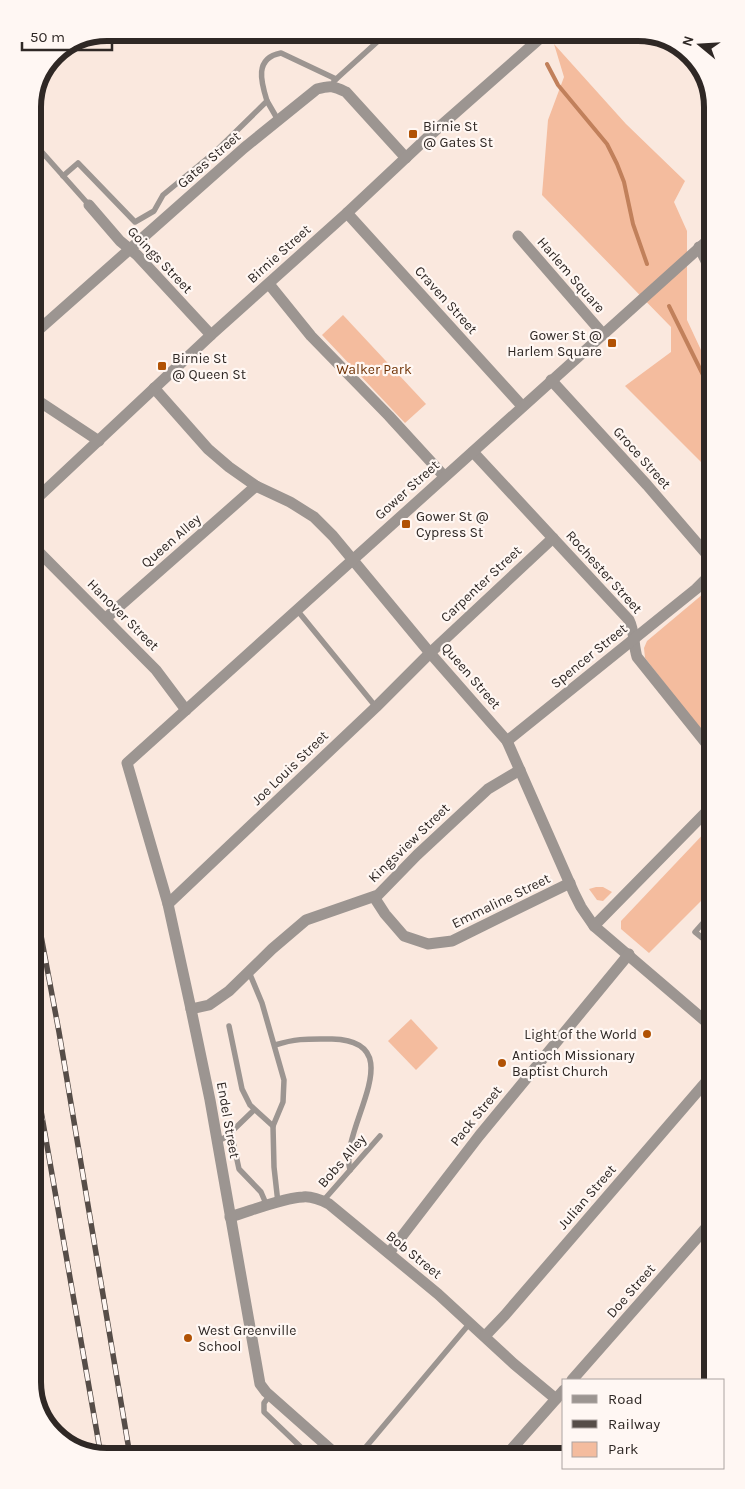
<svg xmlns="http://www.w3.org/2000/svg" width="745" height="1489" font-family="Karla,sans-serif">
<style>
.green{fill:#f4bc9e}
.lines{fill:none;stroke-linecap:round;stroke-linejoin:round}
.stream{stroke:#c1805b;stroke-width:4}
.lane{stroke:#9c9591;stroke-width:5.5}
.street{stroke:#9c9591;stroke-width:11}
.rail-casing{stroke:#564d48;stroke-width:5.5}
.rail{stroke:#fff7f3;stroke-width:4;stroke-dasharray:11;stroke-linecap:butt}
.poi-dot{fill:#b15204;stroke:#fff7f3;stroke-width:2}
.labels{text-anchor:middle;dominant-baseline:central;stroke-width:4.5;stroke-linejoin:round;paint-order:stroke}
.poi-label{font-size:14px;fill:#2f2825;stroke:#fff7f3;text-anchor:start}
.street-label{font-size:14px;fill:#2f2825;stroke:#fff7f3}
.park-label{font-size:14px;fill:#713407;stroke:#fff7f3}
.rim{fill:none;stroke:#2f2825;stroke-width:6}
</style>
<rect width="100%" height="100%" fill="#fae8de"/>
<!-- green -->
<g class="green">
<polygon points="554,44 626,124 685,181 674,202 687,231 687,320 708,365 709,470 625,386 671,352 671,327 542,195 548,120 564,77"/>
<polygon points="343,315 426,404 405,423 322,335"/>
<polygon points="709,589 710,742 645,658 644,648 647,641"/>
<polygon points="710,827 710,892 649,953 621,929 621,921"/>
<polygon points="596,887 603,887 612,892 603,901 597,900 589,889"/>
<polygon points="411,1019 438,1048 416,1070 388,1041"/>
</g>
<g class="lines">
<!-- stream -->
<g class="stream">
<polyline points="547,64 558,85 607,144 617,164 624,182 633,224 647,264"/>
<polyline points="669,306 708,385"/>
</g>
<!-- lane -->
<g class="lane">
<polyline points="334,81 387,33"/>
<path d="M267,101C261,82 254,58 281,53L336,79"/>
<polyline points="33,142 89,205"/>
<polyline points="63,176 78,163 135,222 154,211 163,195 215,152 267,101 278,120"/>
<polyline points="297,610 376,707"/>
<polyline points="710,915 695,932 711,945"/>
<polyline points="249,972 262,1003 284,1080 283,1102 273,1126 274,1167 278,1203"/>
<polyline points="229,1026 242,1089 250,1105 273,1126"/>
<path d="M275,1045C298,1038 308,1039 332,1039C415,1041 338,1129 350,1170"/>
<polyline points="231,1132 239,1169 261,1192 267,1206"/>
<polyline points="216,1142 226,1137 254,1110"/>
<polyline points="323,1201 380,1136"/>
<polyline points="270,1395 264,1403 264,1412 308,1454"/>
<polyline points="360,1454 470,1323"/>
</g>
<!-- street -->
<g class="street">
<polyline points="89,205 120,241 137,255 211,335"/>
<polyline points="347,213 522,406"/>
<polyline points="518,236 603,334"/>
<polyline points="699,247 708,265"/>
<polyline points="269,284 311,336 389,416 444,476"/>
<path d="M34,334L244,148L317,89C331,85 333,86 346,92L406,158"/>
<polyline points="551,380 647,485 709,557"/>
<polyline points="154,388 208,449 229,467 256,486 290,502 314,517 333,536 430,653 507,741 574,893 581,907 594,926 711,1026"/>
<polyline points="34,398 99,441"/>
<path d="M473,452L629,620C635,632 633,644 637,657L710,748"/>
<polyline points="34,501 211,335 347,213 428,137 546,33"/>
<polyline points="34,547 156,670 186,710"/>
<polyline points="106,618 256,486"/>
<polyline points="507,741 696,589 707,578 709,573"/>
<polyline points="374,897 385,914 404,936 428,944 452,941 570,883"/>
<polyline points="168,904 376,707 430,653 553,538"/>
<polyline points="594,926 710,808"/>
<polyline points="191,1009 209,1005 229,991 272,949 306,920 378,895 417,855 488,789 520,770"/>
<path d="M230,1217C251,1211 282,1198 303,1197C312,1196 321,1200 329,1204L438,1294L514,1364L556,1399"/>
<polyline points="389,1253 479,1136 629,954"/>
<polyline points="485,1336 505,1315 711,1076"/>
<polyline points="572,1380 712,1221"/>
<polyline points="509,1452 564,1390"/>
<polyline points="336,1454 266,1392 260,1384 210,1100 191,1009 168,904 127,763 708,240"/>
</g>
<!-- rail casing -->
<g class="rail-casing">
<g id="rail">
<polyline points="36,909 59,1032 130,1456"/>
<polyline points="37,1088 101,1456"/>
</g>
</g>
<!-- rail -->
<use href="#rail" class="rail"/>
</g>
<!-- markers -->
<g class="poi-dot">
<rect x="408" y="129" width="10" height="10" rx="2.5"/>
<rect x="607" y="338" width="10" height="10" rx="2.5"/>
<rect x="157" y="361" width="10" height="10" rx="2.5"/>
<rect x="401" y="519" width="10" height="10" rx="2.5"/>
<circle cx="647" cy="1034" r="5"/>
<circle cx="502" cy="1063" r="5"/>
<circle cx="188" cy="1338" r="5"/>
</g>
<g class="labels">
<!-- poi labels -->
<g class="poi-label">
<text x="423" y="126">Birnie St<tspan x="423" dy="16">@ Gates St</tspan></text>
<text x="602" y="335" text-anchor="end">Gower St @<tspan x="602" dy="16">Harlem Square</tspan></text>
<text x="172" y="358">Birnie St<tspan x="172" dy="16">@ Queen St</tspan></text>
<text x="416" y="516">Gower St @<tspan x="416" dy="16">Cypress St</tspan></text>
<text x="637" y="1034" text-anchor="end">Light of the World</text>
<text x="512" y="1055">Antioch Missionary<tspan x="512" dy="16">Baptist Church</tspan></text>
<text x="198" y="1330">West Greenville<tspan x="198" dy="16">School</tspan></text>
</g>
<!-- street labels -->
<g class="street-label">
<text transform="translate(209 160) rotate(-41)">Gates Street</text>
<text transform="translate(279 254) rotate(-42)">Birnie Street</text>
<text transform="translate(160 260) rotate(46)">Goings Street</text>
<text transform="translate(571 275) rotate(49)">Harlem Square</text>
<text transform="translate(446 300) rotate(48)">Craven Street</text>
<text transform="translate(642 458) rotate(48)">Groce Street</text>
<text transform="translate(407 490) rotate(-42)">Gower Street</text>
<text transform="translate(171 541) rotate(-41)">Queen Alley</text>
<text transform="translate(604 572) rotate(48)">Rochester Street</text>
<text transform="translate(481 584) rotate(-43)">Carpenter Street</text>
<text transform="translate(123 615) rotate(45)">Hanover Street</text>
<text transform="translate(589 656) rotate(-39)">Spencer Street</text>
<text transform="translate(471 676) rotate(49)">Queen Street</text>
<text transform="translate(290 768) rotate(-44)">Joe Louis Street</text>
<text transform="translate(409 843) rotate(-44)">Kingsview Street</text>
<text transform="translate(501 901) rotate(-26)">Emmaline Street</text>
<text transform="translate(476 1116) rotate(-51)">Pack Street</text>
<text transform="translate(228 1120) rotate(80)">Endel Street</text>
<text transform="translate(342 1161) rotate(-49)">Bobs Alley</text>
<text transform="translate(587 1197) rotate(-49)">Julian Street</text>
<text transform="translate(414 1255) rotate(39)">Bob Street</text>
<text transform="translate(631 1291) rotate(-49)">Doe Street</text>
</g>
<!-- park labels -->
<g class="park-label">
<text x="374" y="369">Walker Park</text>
</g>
</g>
<!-- crop -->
<path d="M0 0H745V1489H0ZM107 41H638A66 66 0 0 1 704 107V1382A66 66 0 0 1 638 1448H107A66 66 0 0 1 41 1382V107A66 66 0 0 1 107 41Z" fill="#fff7f3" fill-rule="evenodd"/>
<path class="rim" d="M107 41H638A66 66 0 0 1 704 107V1382A66 66 0 0 1 638 1448H107A66 66 0 0 1 41 1382V107A66 66 0 0 1 107 41Z"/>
<!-- legend -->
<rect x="562" y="1379" width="162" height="90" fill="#fff7f3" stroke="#aca4a1"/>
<rect x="572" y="1395" width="25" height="8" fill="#9c9591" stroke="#aca4a1"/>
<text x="608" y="1404" font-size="15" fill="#2f2825">Road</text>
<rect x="572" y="1420" width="25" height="8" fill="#564d48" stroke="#aca4a1"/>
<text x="608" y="1429" font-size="15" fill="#2f2825">Railway</text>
<rect x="572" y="1442" width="25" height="15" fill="#f4bc9e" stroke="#aca4a1"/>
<text x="608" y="1454" font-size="15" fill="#2f2825">Park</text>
<!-- north arrow -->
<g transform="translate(700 45) rotate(288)" stroke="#fff7f3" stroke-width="4" paint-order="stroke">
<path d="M0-4L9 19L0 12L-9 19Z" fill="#2f2825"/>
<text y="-8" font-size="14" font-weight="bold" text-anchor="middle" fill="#2f2825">N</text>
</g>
<!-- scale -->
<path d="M22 42v8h90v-8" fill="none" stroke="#2f2825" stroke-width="2.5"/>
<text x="30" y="42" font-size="15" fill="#2f2825" stroke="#fff7f3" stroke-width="4" paint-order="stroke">50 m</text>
</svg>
